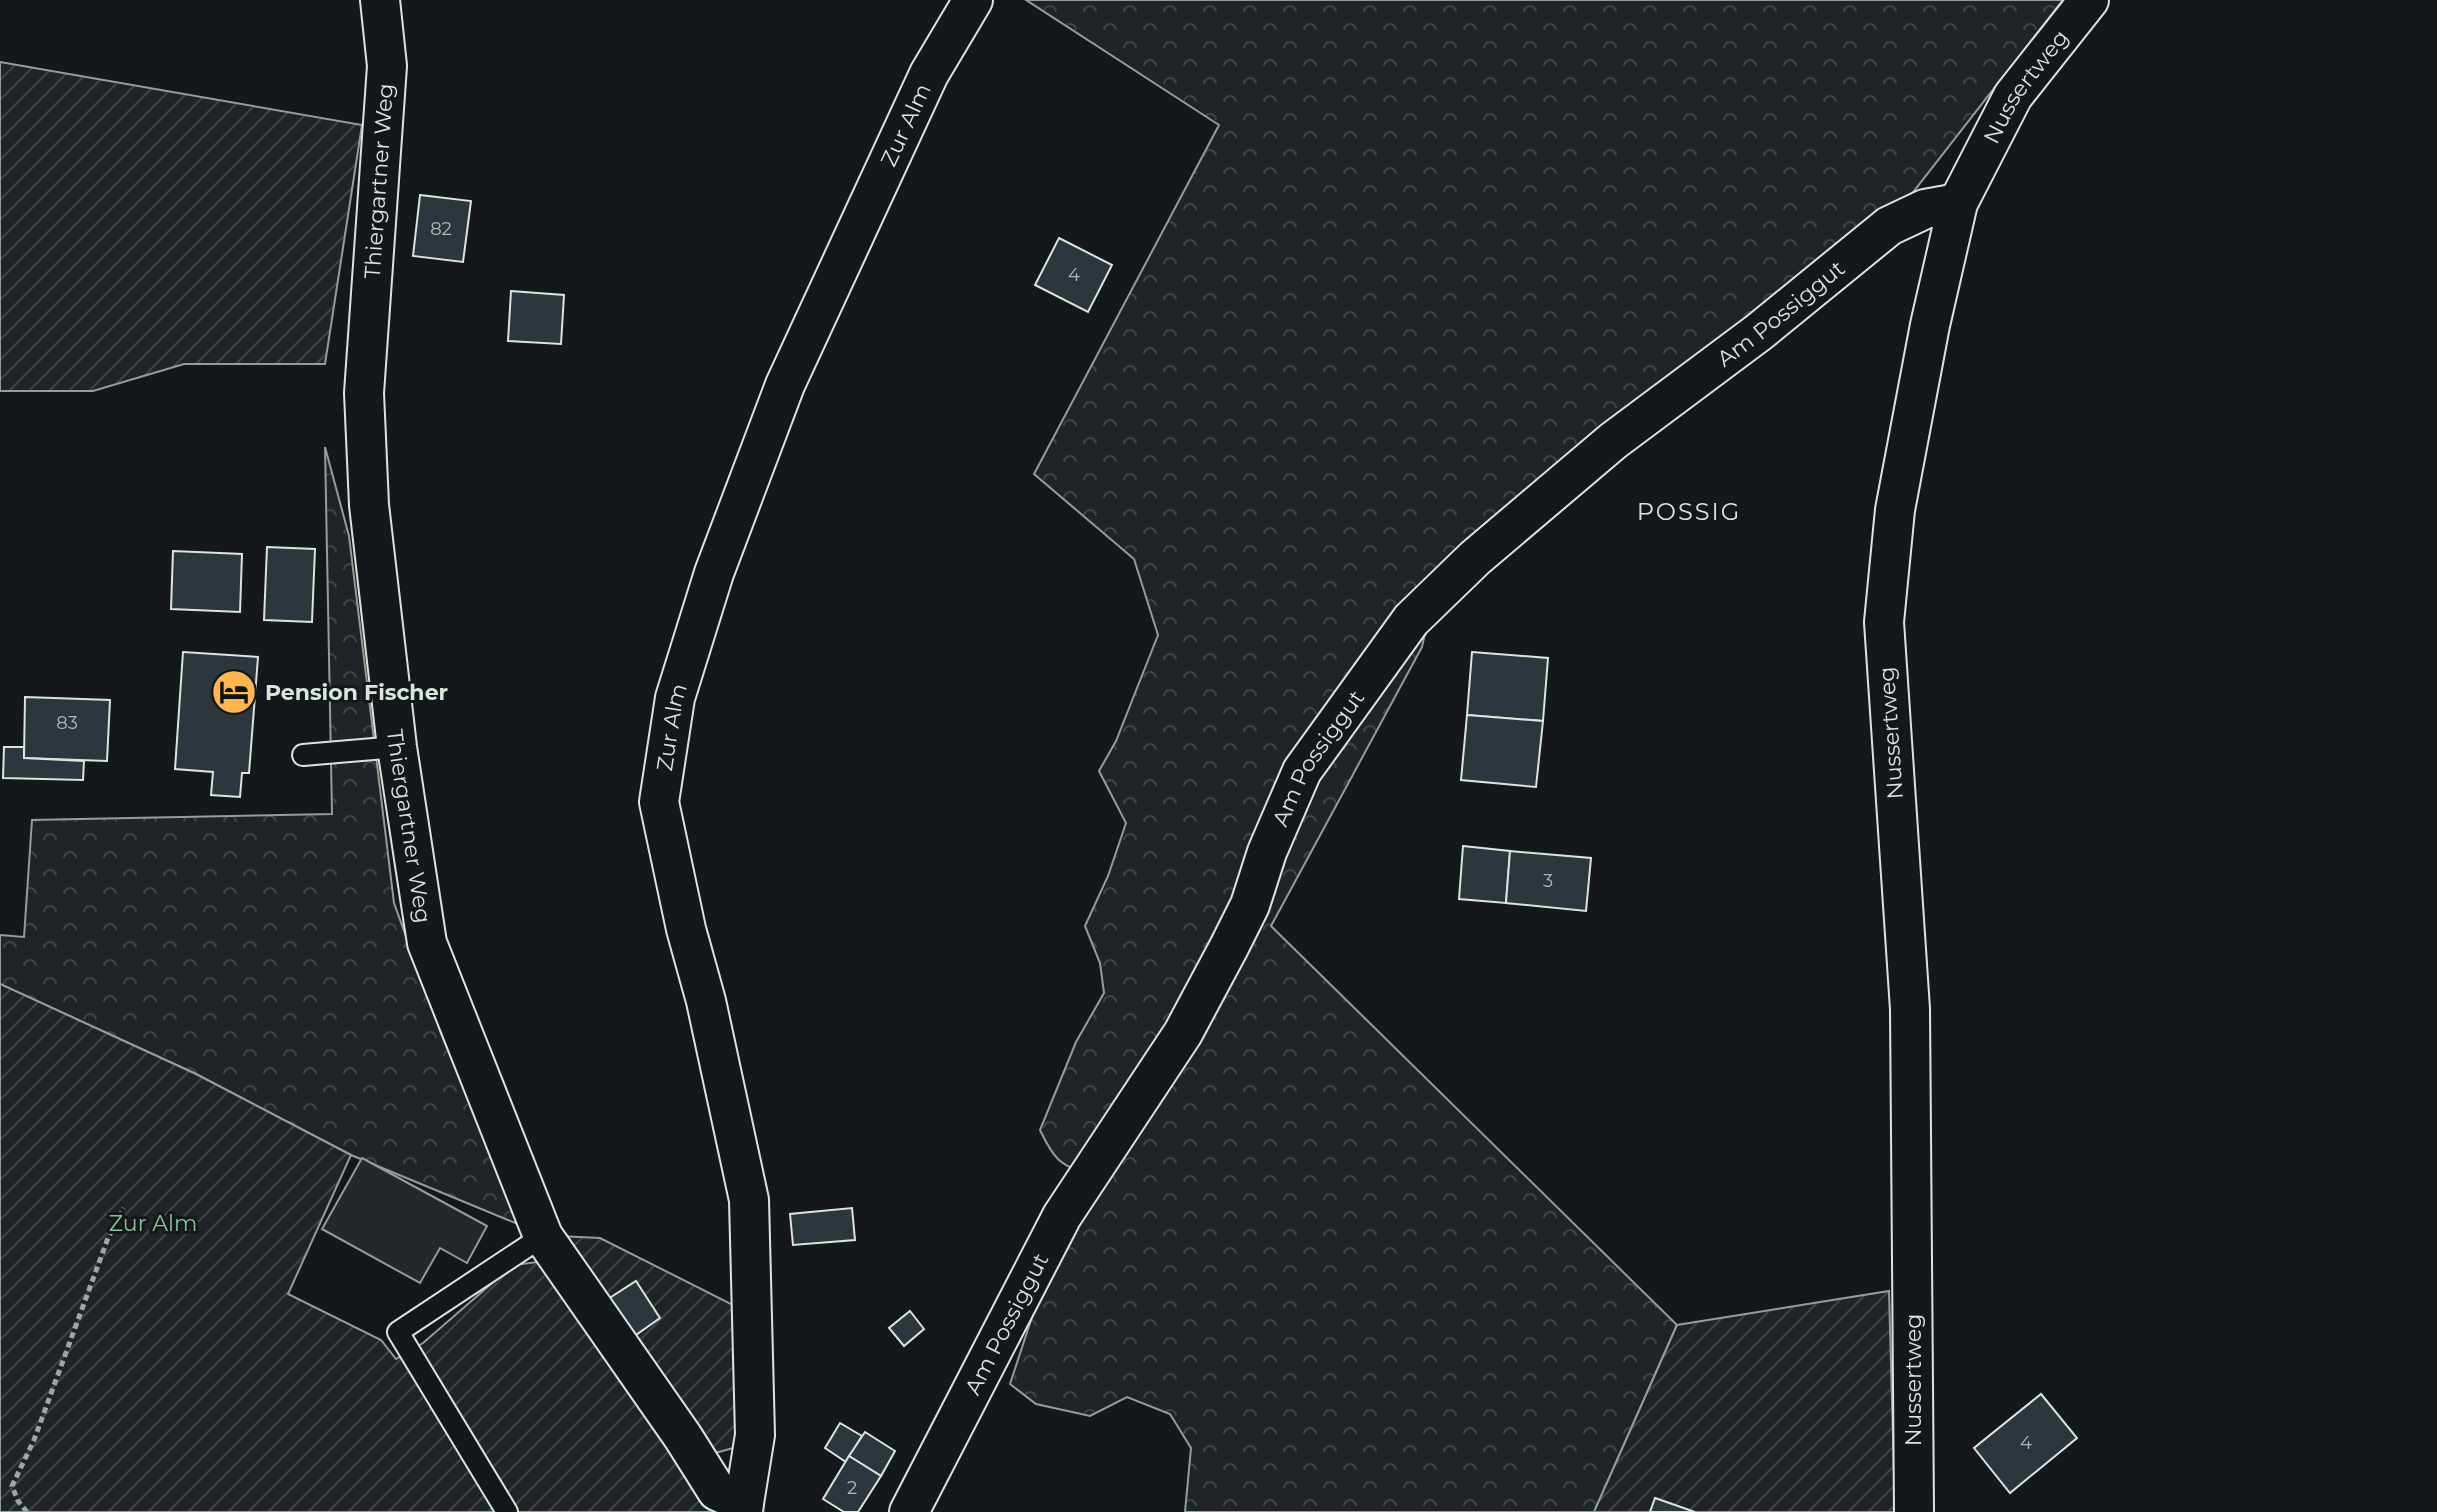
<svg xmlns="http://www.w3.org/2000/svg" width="2437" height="1512" font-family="Montserrat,sans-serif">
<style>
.forest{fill:url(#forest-crowns);stroke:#939e99;stroke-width:2}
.garden{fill:url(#garden-furrows);stroke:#939e99;stroke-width:2}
.parking{fill:#24282b;stroke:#939e99;stroke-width:2}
.building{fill:#2c363c;stroke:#d8e6dc;stroke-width:2}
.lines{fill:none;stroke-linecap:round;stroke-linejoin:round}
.lane-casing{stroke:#d8e6dc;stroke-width:24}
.street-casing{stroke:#d8e6dc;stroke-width:42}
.path{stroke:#9da8a2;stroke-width:5;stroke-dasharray:6 4;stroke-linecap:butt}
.lane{stroke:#14181c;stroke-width:20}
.street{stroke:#14181c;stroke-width:38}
.labels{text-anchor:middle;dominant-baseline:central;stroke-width:6;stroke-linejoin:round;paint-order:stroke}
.number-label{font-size:18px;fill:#adbab4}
.street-label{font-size:22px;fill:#d8e6dc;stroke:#14181c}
.poi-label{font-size:22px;font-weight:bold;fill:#d8e6dc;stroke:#14181c;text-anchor:start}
.park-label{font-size:22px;fill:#8ac095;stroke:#14181c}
.neighbourhood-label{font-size:24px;letter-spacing:2px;fill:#d8e6dc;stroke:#14181c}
</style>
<defs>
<pattern id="forest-crowns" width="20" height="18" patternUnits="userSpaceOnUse" patternTransform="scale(2)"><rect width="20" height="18" fill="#202428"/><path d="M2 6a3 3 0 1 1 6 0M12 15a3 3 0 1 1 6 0" fill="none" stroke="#404447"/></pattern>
<pattern id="garden-furrows" width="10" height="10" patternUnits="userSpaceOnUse" patternTransform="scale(2)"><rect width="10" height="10" fill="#202428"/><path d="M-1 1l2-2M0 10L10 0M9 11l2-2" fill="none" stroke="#404447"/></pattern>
</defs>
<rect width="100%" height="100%" fill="#14181c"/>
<!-- forest -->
<g class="forest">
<path d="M1026,0H2063L1903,205L1435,588L1422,647L1271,926L1677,1325L1594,1512H1185L1191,1448L1170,1414L1127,1397L1090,1416L1036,1404L1010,1384L1034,1311L1101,1182C1064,1163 1059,1170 1040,1130L1076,1042L1104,993L1100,963L1085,926L1108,876L1126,823L1099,771L1116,741L1158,635L1134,559L1034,474L1219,125Z"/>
<polygon points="325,447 349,536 394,903 441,1033 520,1225 351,1155 196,1074 0,984 0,935 24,937 32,820 332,814"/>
</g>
<!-- garden -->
<g class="garden">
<polygon points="0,62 362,125 325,364 184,364 93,391 0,391"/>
<polygon points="0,984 196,1074 351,1155 288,1294 381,1340 396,1359 423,1343 513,1265 538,1262 556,1273 689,1466 712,1512 0,1512"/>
<polygon points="558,1236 600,1238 743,1310 744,1445 708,1455"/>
<polygon points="1889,1291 1895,1512 1594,1512 1677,1325"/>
</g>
<!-- parking -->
<polygon class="parking" points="362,1158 487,1226 467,1263 440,1248 420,1283 322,1229"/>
<!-- building -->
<g class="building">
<polygon points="420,195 471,201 463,262 413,256"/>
<polygon points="1059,238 1112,265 1088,312 1035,285"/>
<polygon points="511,291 564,295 561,344 508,341"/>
<polygon points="267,547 315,549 312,622 264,620"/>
<polygon points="173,551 242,554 240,612 171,609"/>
<polygon points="183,652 258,657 249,773 242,773 240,797 211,795 213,772 175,769"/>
<polygon points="1472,652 1548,658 1543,721 1467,715"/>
<polygon points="25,697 110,700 107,761 24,758"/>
<polygon points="1467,715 1543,721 1536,787 1461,780"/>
<polygon points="4,747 24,747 24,758 84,761 83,780 3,778"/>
<polygon points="1463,846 1510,851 1506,903 1459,899"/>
<polygon points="1510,851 1591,858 1586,911 1506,903"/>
<polygon points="852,1208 855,1240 793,1245 790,1214"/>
<polygon points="636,1281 660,1318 633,1337 608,1299"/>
<polygon points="910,1311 924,1329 904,1346 889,1328"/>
<polygon points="2041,1394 2077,1438 2010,1493 1974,1448"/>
<polygon points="840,1423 862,1436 846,1462 825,1448"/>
<polygon points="865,1432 895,1451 881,1476 849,1456"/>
<polygon points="849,1456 881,1476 858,1512 844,1512 823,1499"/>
<polygon points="1655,1498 1695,1512 1650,1512"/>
</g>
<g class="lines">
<!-- lane casing -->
<g class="lane-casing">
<g id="lane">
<polyline points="303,755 397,747"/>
<polyline points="507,1512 398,1332 543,1236"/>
</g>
</g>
<!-- street casing -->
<g class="street-casing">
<g id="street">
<path id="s1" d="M380,0L387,66L364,393L369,505L397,747L427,943L543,1236L683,1437L717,1491L744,1503L743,1512"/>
<path id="s2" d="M744,1503L755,1435L749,1200L706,1001L686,929L659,802L675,698L714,573L785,385L929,74L973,0"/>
<path id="s3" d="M909,1512L1062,1216L1183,1033L1229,947L1250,905L1267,852L1302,771L1411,620L1475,558L1613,441L1759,332L1889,226L1925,209L1958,203"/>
<path id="s4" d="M1914,1512L1910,1009L1884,622L1895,510L1930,325L1958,203L2013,96L2089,0"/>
</g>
</g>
<!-- path -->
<polyline class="path" points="27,1512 18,1501 12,1486 34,1440 108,1238 124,1208"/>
<!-- lane -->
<use href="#lane" class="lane"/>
<!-- street -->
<use href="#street" class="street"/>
</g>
<!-- icons -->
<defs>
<g id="hotel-disc" transform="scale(2.3)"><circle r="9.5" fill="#ffb74d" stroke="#14181c"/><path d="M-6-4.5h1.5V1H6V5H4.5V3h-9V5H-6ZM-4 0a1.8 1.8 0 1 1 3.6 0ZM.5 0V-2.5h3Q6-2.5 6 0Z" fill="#111"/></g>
</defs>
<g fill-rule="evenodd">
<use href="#hotel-disc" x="234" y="692"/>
</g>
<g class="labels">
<!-- number labels -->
<g class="number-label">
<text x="441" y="229">82</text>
<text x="1074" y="275">4</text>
<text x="67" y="723">83</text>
<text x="1548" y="881">3</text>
<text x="2026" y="1443">4</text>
<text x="852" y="1488">2</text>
</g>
<!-- street labels -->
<g class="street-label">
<text stroke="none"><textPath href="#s4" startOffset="1452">Nussertweg</textPath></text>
<text stroke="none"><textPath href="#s2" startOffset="1436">Zur Alm</textPath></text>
<text transform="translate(379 181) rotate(-86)">Thiergartner Weg</text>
<text stroke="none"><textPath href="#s3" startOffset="1508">Am Possiggut</textPath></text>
<text stroke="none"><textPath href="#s2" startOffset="788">Zur Alm</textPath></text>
<text transform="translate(1891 733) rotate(-94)">Nussertweg</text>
<text stroke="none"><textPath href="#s3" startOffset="860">Am Possiggut</textPath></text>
<text stroke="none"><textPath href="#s1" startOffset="830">Thiergartner Weg</textPath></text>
<text stroke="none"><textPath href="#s3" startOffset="212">Am Possiggut</textPath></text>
<text transform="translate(1913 1380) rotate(-90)">Nussertweg</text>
</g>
<!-- poi labels -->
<g class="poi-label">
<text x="265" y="692">Pension Fischer</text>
</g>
<!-- park labels -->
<g class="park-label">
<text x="153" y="1223">Zur Alm</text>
</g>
<!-- neighbourhood labels -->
<g class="neighbourhood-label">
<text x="1689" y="511">POSSIG</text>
</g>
</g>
</svg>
